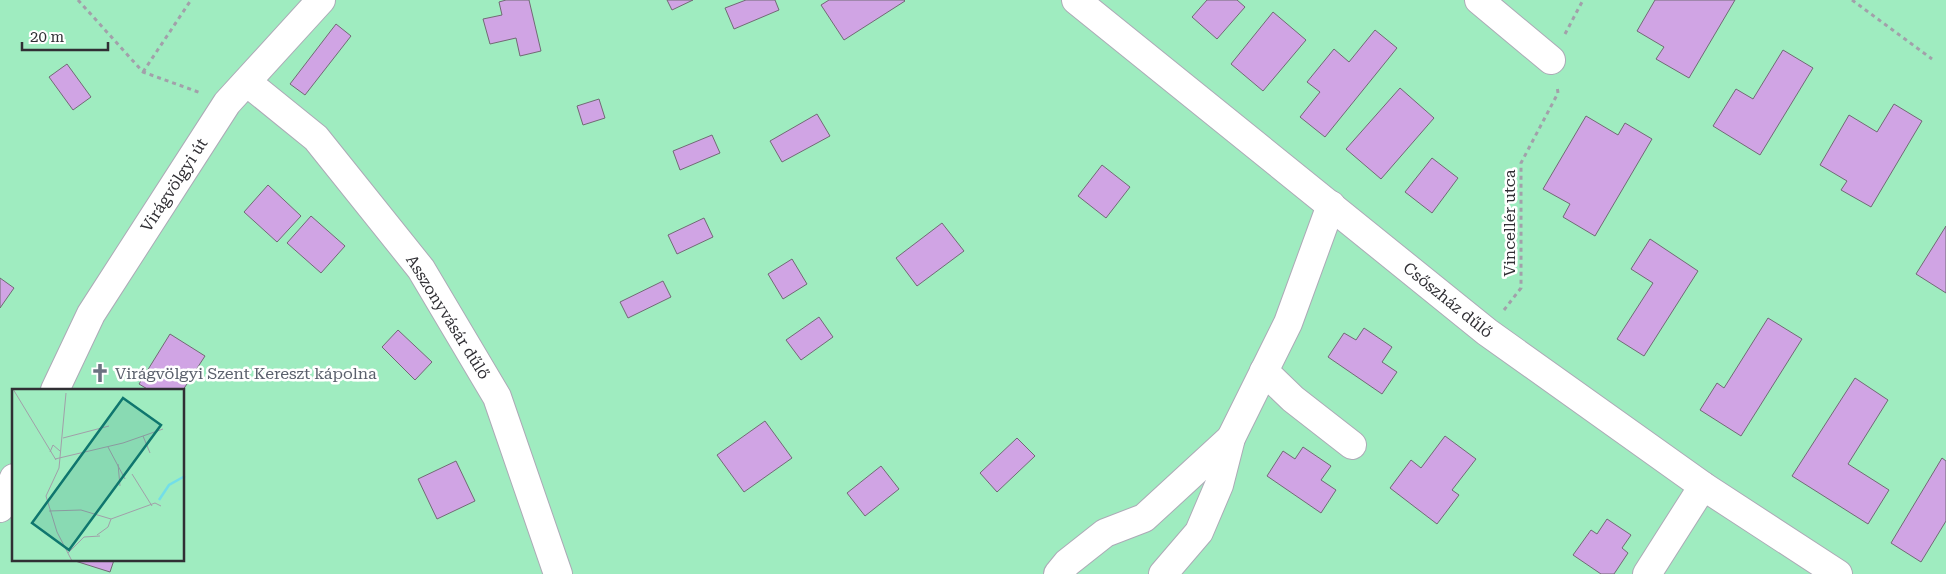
<svg xmlns="http://www.w3.org/2000/svg" width="1946" height="574" font-family="'Roboto Serif',serif">
<style>
.green{fill:#9fecc0;fill-rule:evenodd}
.building{fill:#d0a4e4;stroke:#716a74}
.lines{fill:none;stroke-linecap:round;stroke-linejoin:round}
.minor-casing{stroke:#acaab6;stroke-width:30}
.path{stroke:#a2a0aa;stroke-width:3;stroke-dasharray:4 4;stroke-linecap:butt}
.minor{stroke:#fff;stroke-width:28}
.labels{text-anchor:middle;dominant-baseline:central;stroke-width:5;stroke-linejoin:round;paint-order:stroke}
.street-label{font-size:16px;fill:#302f34;stroke:#fff}
.worship-label{font-size:16px;fill:#5b616d;stroke:#fff;text-anchor:start}
.inset-river{fill:none;stroke:#73dee8;stroke-width:2.5}
.inset-road{fill:none;stroke:#a19fa9;stroke-width:1}
.view{fill:#0f766e;fill-opacity:0.15;stroke:#0f766e;stroke-width:2.5}
.inset-edge{fill:none;stroke:#302f34;stroke-width:2.5}
</style>
<rect width="100%" height="100%" fill="#edeaf7"/>
<!-- green -->
<path class="green" d="M0,0H1946V574H0ZM14,390H184V560H14Z"/>
<!-- building -->
<g class="building">
<polygon points="506,0 529,0 541,51 520,56 516,38 490,44 483,19 502,15 499,2"/>
<polygon points="667,0 693,0 672,10"/>
<polygon points="746,0 775,0 779,10 734,29 725,8"/>
<polygon points="829,0 904,0 905,1 844,40 821,5"/>
<polygon points="1207,0 1237,0 1245,7 1217,39 1192,17"/>
<polygon points="1655,0 1735,0 1689,78 1656,59 1664,47 1637,31"/>
<polygon points="1273,12 1306,40 1263,91 1231,64"/>
<polygon points="336,24 351,36 305,95 290,84"/>
<polygon points="1375,30 1397,48 1325,137 1300,117 1320,92 1307,82 1334,49 1349,62"/>
<polygon points="1783,50 1813,68 1760,155 1713,126 1736,89 1753,99"/>
<polygon points="67,64 91,97 73,110 49,77"/>
<polygon points="1400,88 1434,118 1381,179 1346,149"/>
<polygon points="599,99 605,118 583,125 577,106"/>
<polygon points="1894,104 1922,121 1871,207 1841,190 1847,181 1820,165 1849,115 1877,132"/>
<polygon points="817,114 830,136 782,162 770,141"/>
<polygon points="1586,116 1618,135 1625,123 1652,139 1595,236 1563,217 1570,204 1543,189"/>
<polygon points="712,135 720,153 680,170 673,151"/>
<polygon points="1432,158 1458,178 1432,213 1405,192"/>
<polygon points="1102,165 1130,187 1106,218 1078,196"/>
<polygon points="268,185 301,216 277,242 244,212"/>
<polygon points="311,216 345,246 321,273 287,243"/>
<polygon points="704,218 713,237 677,254 668,235"/>
<polygon points="942,223 964,251 917,286 896,258"/>
<polygon points="1946,226 1946,293 1916,274"/>
<polygon points="1650,239 1698,271 1644,356 1617,339 1653,283 1631,269"/>
<polygon points="792,259 807,284 783,299 768,274"/>
<polygon points="0,278 14,288 0,308"/>
<polygon points="663,281 671,297 628,318 620,302"/>
<polygon points="819,317 833,337 801,360 786,340"/>
<polygon points="1768,318 1802,339 1741,436 1700,410 1717,383 1724,388"/>
<polygon points="1364,328 1392,347 1382,362 1397,372 1382,394 1328,357 1344,333 1356,340"/>
<polygon points="398,330 432,362 415,380 382,347"/>
<polygon points="170,334 205,356 183,390 149,390 139,384"/>
<polygon points="1855,378 1888,400 1848,464 1889,490 1868,524 1792,476"/>
<polygon points="765,421 792,458 744,492 717,455"/>
<polygon points="1445,436 1476,459 1452,490 1459,495 1437,524 1390,488 1411,460 1421,468"/>
<polygon points="1017,438 1035,456 997,492 980,473"/>
<polygon points="1303,447 1331,466 1321,480 1336,490 1321,513 1267,476 1283,451 1295,459"/>
<polygon points="1942,458 1946,461 1946,521 1921,562 1891,543"/>
<polygon points="456,461 475,501 437,519 418,479"/>
<polygon points="881,466 899,489 865,516 847,493"/>
<polygon points="1607,519 1631,535 1622,548 1628,553 1614,574 1601,574 1573,555 1591,530 1597,534"/>
<polygon points="72,560 114,560 110,572"/>
</g>
<g class="lines">
<!-- minor casing -->
<g class="minor-casing">
<g id="minor">
<polyline points="1076,0 1487,332 1703,486 1838,574"/>
<polyline points="1479,0 1551,60"/>
<polyline points="248,83 316,138 421,269 497,397 558,574"/>
<polyline points="1264,371 1293,399 1352,445"/>
<polyline points="55,390 91,314 227,103 321,0"/>
<polyline points="0,508 14,478"/>
<polyline points="1058,574 1067,563 1105,533 1144,518 1231,438"/>
<polyline points="1163,574 1199,532 1219,485 1231,438 1288,323 1331,205"/>
<polyline points="1647,574 1703,486"/>
</g>
</g>
<!-- path -->
<g class="path">
<polyline points="78,0 143,72 201,93"/>
<polyline points="1852,0 1932,59"/>
<polyline points="1565,34 1583,0"/>
<polyline points="143,72 191,0"/>
<polyline points="1504,310 1521,288 1521,163 1558,93 1557,86"/>
</g>
<!-- minor -->
<use href="#minor" class="minor"/>
</g>
<!-- icons -->
<defs>
<g id="church-bare" transform="scale(1.5)"><path d="M-1.2-6h2.4v3.5h3.3v2.4h-3.3V6h-2.4V-.1h-3.3v-2.4h3.3Z" fill="#6b7280" stroke="#fff" stroke-width="2.5" paint-order="stroke"/></g>
</defs>
<g fill-rule="evenodd">
<use href="#church-bare" x="100" y="373"/>
</g>
<g class="labels">
<!-- street labels -->
<g class="street-label">
<text transform="translate(174 185) rotate(-57)">Virágvölgyi út</text>
<text transform="translate(1509 223) rotate(-90)">Vincellér utca</text>
<text transform="translate(1448 300) rotate(39)">Csőszház dűlő</text>
<text transform="translate(448 317) rotate(58)">Asszonyvásár dűlő</text>
</g>
<!-- worship labels -->
<g class="worship-label">
<text x="115" y="373">Virágvölgyi Szent Kereszt kápolna</text>
</g>
</g>
<!-- overview -->
<g transform="translate(12 389)">
<rect width="172" height="172" fill="#edeaf7"/>
<path d="M0,0H170L173,5L172,172H0Z" fill="#9fecc0"/>
<path class="inset-river" d="M147,111L157,96L173,87"/>
<path class="inset-road" d="M1,0L44,71M54,4L47,79L34,107L45,143L60,172M131,47L138,64M51,49L97,37M96,58L113,90M38,63L41,56L48,62M43,70L111,54L151,40M106,75L108,97M120,85L140,117M37,122L69,121L99,130L143,114L149,117M85,146L96,138L99,130M56,164L72,148L88,147"/>
<path class="view" d="M111,9L149,36L57,161L20,134Z"/>
<rect width="172" height="172" class="inset-edge"/>
</g>
<!-- scale -->
<path d="M22 42v8h86v-8" fill="none" stroke="#302f34" stroke-width="2.5"/>
<text x="30" y="42" font-size="15" fill="#302f34" stroke="#ffffff" stroke-width="4" paint-order="stroke">20 m</text>
</svg>
